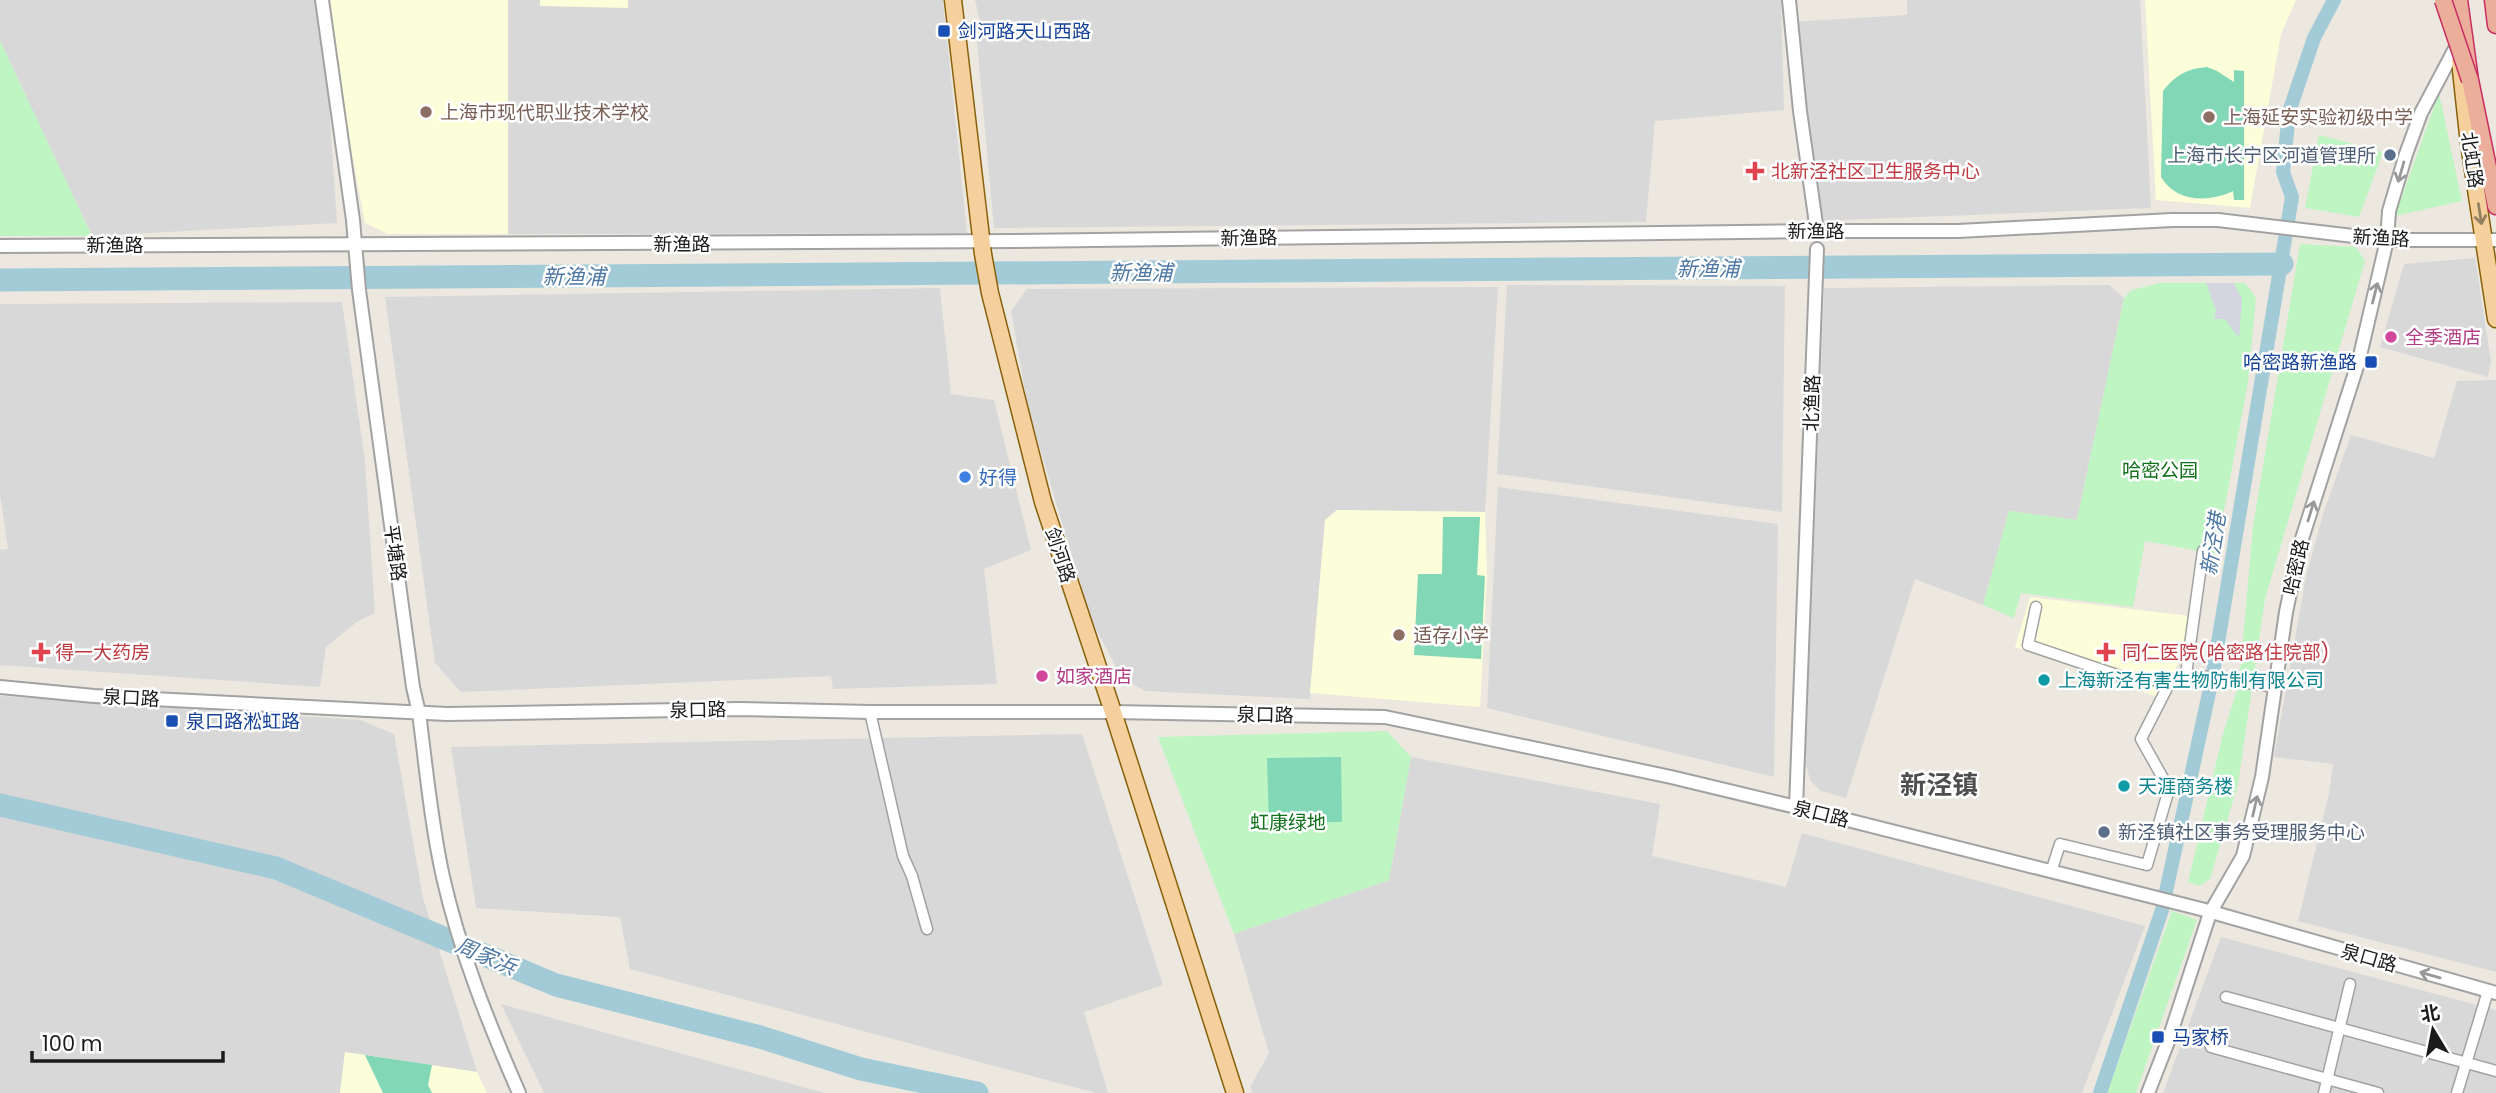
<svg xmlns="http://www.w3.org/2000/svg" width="2496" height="1093" font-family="Poppins,'Noto Sans SC',sans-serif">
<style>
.residential{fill:#d9d8d8}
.education{fill:#fcfdd9}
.park{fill:#bef5c3}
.pitch{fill:#82d7b7}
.plaza{fill:#d5d5e1}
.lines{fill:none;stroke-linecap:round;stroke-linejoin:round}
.canal{stroke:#a3cbd7;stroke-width:14}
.river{stroke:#a3cbd7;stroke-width:23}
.minor-casing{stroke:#a2a2a2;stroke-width:13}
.tertiary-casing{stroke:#a2a2a2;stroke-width:16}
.primary-casing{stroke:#886009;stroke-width:19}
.trunk-casing{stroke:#ca2d61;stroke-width:19}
.minor{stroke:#fff;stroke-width:10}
.tertiary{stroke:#fff;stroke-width:12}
.primary{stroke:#f5d09c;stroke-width:16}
.trunk{stroke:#eaae9b;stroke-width:16}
.trunk-bridge-casing{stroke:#ca2d61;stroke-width:19;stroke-linecap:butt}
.trunk-bridge{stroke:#eaae9b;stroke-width:16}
.oneway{stroke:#989898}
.oneway2{stroke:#937f62}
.transit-dot{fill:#1a4fb4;stroke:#fff;stroke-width:2.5}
.education-dot{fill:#8d6e63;stroke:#fff;stroke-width:2.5}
.service-dot{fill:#5c6f8a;stroke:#fff;stroke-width:2.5}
.health-dot{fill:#e0444e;stroke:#fff;stroke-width:2.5}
.hotel-dot{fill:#d1479c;stroke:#fff;stroke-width:2.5}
.shop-dot{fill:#3f7fe0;stroke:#fff;stroke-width:2.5}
.culture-dot{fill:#0f9aa8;stroke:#fff;stroke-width:2.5}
.labels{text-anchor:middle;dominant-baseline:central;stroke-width:5;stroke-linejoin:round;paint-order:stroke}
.transit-label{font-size:19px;fill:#164399;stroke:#fff;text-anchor:start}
.education-label{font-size:19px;fill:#785e54;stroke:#fff;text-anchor:start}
.service-label{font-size:19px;fill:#4e5e75;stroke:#fff;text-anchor:end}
.street-label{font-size:19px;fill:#1b1b1b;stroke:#fff}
.health-label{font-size:19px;fill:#be3a42;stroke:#fff;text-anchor:start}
.hotel-label{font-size:19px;fill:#b23c85;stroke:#fff;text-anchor:start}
.park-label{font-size:19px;fill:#11701a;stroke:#fff}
.shop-label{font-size:19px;fill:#366cbe;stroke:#fff;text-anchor:start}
.culture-label{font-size:19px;fill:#0d838f;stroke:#fff;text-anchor:start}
.water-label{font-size:21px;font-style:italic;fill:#4e78a3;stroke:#fff}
.district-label{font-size:26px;font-weight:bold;fill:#4e4e4e;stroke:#fff}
</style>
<rect width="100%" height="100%" fill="#ece8e0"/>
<!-- residential -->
<g class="residential">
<polygon points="0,0 322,0 337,223 92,236 0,41"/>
<polygon points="508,0 943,0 967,233 508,234"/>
<polygon points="975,0 1781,0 1784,110 1655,121 1646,222 994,228 976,31 982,30"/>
<polygon points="1907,0 2140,0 2151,208 1816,221 1791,22 1907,15"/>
<polygon points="2475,258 2491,361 2488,377 2380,347 2404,264"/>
<polygon points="1507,285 1785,286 1782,512 1497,474"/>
<polygon points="2109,285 2124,298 2077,520 2009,511 1983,605 1915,579 1846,798 1821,791 1810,780 1805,761 1824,288"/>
<polygon points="1498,287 1485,512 1337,510 1325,520 1310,699 1145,691 1121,677 1091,619 1028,409 1011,311 1027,289"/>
<polygon points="940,288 951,394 994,400 1031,550 984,569 997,684 833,689 831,676 461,692 435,663 385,297"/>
<polygon points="342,302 365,461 375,613 358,621 326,647 320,687 0,665 0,550 8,549 0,493 0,304"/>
<polygon points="2496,380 2496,972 2298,921 2329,794 2333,764 2274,757 2306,576 2323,514 2351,435 2434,458 2457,381"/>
<polygon points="1498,487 1778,524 1774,777 1487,708"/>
<polygon points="0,696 360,720 394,734 423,898 477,1072 345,1052 340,1093 0,1093"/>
<polygon points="1082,734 1163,985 1084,1012 1108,1093 1096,1093 630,969 620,917 476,908 451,747"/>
<polygon points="1411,757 1660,804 1652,856 1786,887 1802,833 2145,926 2082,1093 1253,1093 1250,1087 1269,1053 1234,934 1389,880"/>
<polygon points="2221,937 2496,1010 2496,1093 2163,1093"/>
<polygon points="501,1004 825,1093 544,1093"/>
</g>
<!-- education -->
<g class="education">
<polygon points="323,0 508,0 508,234 388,234 365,223"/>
<polygon points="540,0 628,0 628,8 540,6"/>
<polygon points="2145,0 2296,0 2281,34 2250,208 2156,200"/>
<polygon points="1337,510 1485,512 1487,576 1480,707 1310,693 1325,520"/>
<polygon points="2030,597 2190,616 2183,656 2158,697 2015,647"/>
<polygon points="345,1052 477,1072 487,1093 340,1093"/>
</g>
<!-- park -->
<g class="park">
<polygon points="0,41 92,236 0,236"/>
<polygon points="2439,93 2462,201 2395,216"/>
<polygon points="2319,135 2383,152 2359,217 2305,208"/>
<polygon points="2300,244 2356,247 2365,261 2265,599 2238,784 2210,879 2199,886 2188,882 2223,734 2239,684 2253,526"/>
<polygon points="2160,283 2245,283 2256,298 2248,382 2216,554 2145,541 2133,607 2021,593 2014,618 1983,605 2009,511 2077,520 2124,298 2132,290"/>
<polygon points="1387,731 1411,757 1389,880 1234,934 1158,737"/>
<polygon points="2172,911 2197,920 2136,1093 2107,1093"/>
</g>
<!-- pitch -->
<g class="pitch">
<path d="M2207,67L2217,71L2234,82V70L2244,71V200H2234L2233,191C2208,203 2176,202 2161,177L2163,91C2176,75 2186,69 2207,67Z"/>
<polygon points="1443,517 1480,517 1477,575 1485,576 1481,659 1414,655 1418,574 1442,574"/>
<polygon points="1341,757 1342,822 1269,823 1267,758"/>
<polygon points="365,1055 432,1065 428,1085 432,1093 383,1093"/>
</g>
<!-- plaza -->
<polygon class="plaza" points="2206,283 2234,283 2242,299 2239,338 2225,319 2214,319 2216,310"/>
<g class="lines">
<!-- canal -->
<polyline class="canal" points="2100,1093 2162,910 2212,679 2292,197 2283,172 2289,112 2314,38 2334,0"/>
<!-- river -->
<g class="river">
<polyline points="0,280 2282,264"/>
<polyline points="0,805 276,868 556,985 760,1037 861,1069 977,1093"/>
</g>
<!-- minor casing -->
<g class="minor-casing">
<g id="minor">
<polyline points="2036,607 2028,645 2120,676 2170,682 2186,674 2275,687"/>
<polyline points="2186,674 2203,551"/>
<polyline points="870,712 903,856 912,876 927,929"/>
<polyline points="2051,872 2060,844 2147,865 2169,789 2141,739 2170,682"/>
<polyline points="2226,997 2496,1071"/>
<polyline points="2211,1047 2378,1093"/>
<polyline points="2324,1093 2350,984"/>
<polyline points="2457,1093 2488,991"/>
</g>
</g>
<!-- tertiary casing -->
<g class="tertiary-casing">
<g id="tertiary">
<path d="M322,0L353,220L359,290L413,687L419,713C426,767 431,823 443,877C460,952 488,1022 519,1093"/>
<polyline points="1789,0 1800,111 1817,231"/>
<polyline points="0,246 1017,241 1817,231 1958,231 2172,220 2218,220 2387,240 2496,240"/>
<polyline points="0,687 94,696 447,714 739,709 870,712 1113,712 1385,717 1671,777 1796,807 2201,909 2496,993"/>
<polyline points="1796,807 1817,249"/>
<polyline points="2148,1093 2169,1039 2210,913 2243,856 2262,777 2286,612 2300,545 2359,360 2387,240 2389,211 2406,154 2421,113 2458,43"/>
</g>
</g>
<!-- primary casing -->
<g class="primary-casing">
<g id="primary">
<polyline points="953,0 983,254 990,293 1043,502 1113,712 1235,1093"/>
<polyline points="2460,61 2469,144 2496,319"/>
</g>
</g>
<!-- trunk casing -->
<g class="trunk-casing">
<g id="trunk">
<polyline points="2459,0 2470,80 2496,206"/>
<polyline points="2493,0 2496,25"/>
</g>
</g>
<!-- minor -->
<use href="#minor" class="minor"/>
<!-- tertiary -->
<use href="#tertiary" class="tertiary"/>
<!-- primary -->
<use href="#primary" class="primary"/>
<!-- trunk -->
<use href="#trunk" class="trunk"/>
<!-- trunk-bridge casing -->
<g class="trunk-bridge-casing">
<polyline id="trunk-bridge" points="2443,0 2470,80"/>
</g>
<!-- trunk-bridge -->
<use href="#trunk-bridge" class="trunk-bridge"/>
</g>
<!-- one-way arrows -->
<defs><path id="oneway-shaft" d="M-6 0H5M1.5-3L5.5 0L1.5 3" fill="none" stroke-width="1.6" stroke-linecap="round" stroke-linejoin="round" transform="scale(1.75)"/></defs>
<g class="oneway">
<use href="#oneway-shaft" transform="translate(2401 172) rotate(106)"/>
<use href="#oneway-shaft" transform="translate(2375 293) rotate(-76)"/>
<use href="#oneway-shaft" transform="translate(2311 511) rotate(-73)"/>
<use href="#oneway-shaft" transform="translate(2255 806) rotate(-77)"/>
<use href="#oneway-shaft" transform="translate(2430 975) rotate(-164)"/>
</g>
<use class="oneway2" href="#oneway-shaft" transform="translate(2480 214) rotate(81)"/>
<!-- markers -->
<g class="transit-dot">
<rect x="937" y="24" width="14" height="14" rx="3.5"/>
<rect x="2364" y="355" width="14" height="14" rx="3.5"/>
<rect x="165" y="714" width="14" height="14" rx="3.5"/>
<rect x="2151" y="1030" width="14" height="14" rx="3.5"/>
</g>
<g class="education-dot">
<circle cx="426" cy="112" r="7"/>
<circle cx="2209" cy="117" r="7"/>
<circle cx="1399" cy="635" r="7"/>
</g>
<g class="service-dot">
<circle cx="2390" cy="155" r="7"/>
<circle cx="2104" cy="832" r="7"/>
</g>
<g class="health-dot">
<path d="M1751.5 160.5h7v7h7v7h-7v7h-7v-7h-7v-7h7z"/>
<path d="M37.5 641.5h7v7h7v7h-7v7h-7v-7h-7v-7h7z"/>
<path d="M2102.5 641.5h7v7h7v7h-7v7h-7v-7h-7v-7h7z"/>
</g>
<g class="hotel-dot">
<circle cx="2391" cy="337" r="7"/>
<circle cx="1042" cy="676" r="7"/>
</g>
<circle class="shop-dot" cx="965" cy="477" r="7"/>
<g class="culture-dot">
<circle cx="2044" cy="680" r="7"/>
<circle cx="2124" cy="786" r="7"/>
</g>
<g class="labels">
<!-- transit labels -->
<g class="transit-label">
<text x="958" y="31">剑河路天山西路</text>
<text x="2357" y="362" text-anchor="end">哈密路新渔路</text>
<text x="186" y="721">泉口路淞虹路</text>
<text x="2172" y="1037">马家桥</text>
</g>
<!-- education labels -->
<g class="education-label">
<text x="440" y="112">上海市现代职业技术学校</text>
<text x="2223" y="117">上海延安实验初级中学</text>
<text x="1413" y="635">适存小学</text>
</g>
<!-- service labels -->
<g class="service-label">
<text x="2376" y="155">上海市长宁区河道管理所</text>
<text x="2118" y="832" text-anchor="start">新泾镇社区事务受理服务中心</text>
</g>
<!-- street labels -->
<g class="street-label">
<text transform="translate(2472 160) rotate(82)">北虹路</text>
<text x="1816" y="231">新渔路</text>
<text transform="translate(1249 238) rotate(-1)">新渔路</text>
<text transform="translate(2381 238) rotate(3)">新渔路</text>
<text x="682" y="244">新渔路</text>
<text x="115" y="245">新渔路</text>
<text transform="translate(1812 403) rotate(-88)">北渔路</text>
<text transform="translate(395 553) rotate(82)">平塘路</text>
<text transform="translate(1060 555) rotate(72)">剑河路</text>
<text transform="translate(2296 567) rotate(-77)">哈密路</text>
<text transform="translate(131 698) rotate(3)">泉口路</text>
<text transform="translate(698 710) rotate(-1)">泉口路</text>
<text transform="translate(1265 715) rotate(1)">泉口路</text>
<text transform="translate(1821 814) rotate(14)">泉口路</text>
<text transform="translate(2369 958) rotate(16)">泉口路</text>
</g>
<!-- health labels -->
<g class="health-label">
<text x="1771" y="171">北新泾社区卫生服务中心</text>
<text x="55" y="652">得一大药房</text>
<text x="2122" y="652">同仁医院(哈密路住院部)</text>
</g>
<!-- hotel labels -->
<g class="hotel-label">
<text x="2405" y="337">全季酒店</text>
<text x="1056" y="676">如家酒店</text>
</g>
<!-- park labels -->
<g class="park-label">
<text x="2160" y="470">哈密公园</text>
<text x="1288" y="822">虹康绿地</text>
</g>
<!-- shop labels -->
<g class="shop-label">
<text x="979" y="477">好得</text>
</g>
<!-- culture labels -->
<g class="culture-label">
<text x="2058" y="680">上海新泾有害生物防制有限公司</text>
<text x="2138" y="786">天涯商务楼</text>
</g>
<!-- water labels -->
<g class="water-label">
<text x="1708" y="268">新渔浦</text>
<text x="1141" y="272">新渔浦</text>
<text x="574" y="276">新渔浦</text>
<text transform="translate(2213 544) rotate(-81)">新泾港</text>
<text transform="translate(486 956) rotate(23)">周家浜</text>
</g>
<!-- district labels -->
<g class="district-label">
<text x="1939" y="785">新泾镇</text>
</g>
</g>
<!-- north arrow -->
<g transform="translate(2433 1030) rotate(350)" stroke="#ffffff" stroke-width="5" paint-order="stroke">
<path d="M0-5L12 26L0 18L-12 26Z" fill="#1b1b1b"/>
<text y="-10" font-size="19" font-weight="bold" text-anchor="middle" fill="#1b1b1b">北</text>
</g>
<!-- scale -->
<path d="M32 1051v10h191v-10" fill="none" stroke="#1b1b1b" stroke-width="3.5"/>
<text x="42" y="1051" font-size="21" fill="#1b1b1b" stroke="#ffffff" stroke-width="5" paint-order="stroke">100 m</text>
</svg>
